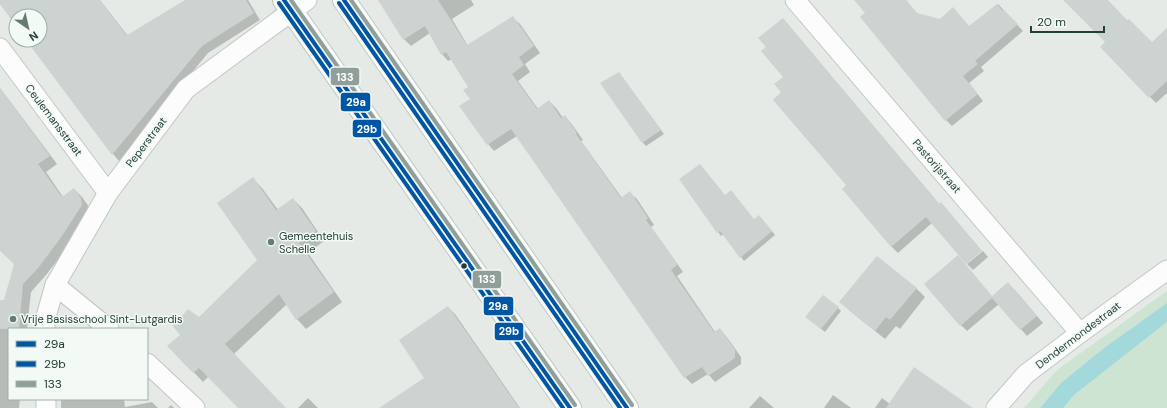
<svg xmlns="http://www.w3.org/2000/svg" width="1167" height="408" font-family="'DM Sans',sans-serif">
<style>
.green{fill:#cde4d2}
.water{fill:#a3d9da}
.shadow{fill:#0003}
.building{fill:#cdd3d0}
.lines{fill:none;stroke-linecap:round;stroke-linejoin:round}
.minor-casing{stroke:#c2c7c4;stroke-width:21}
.secondary-casing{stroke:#c0c8c4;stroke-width:24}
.minor{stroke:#fbfcfb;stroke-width:19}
.secondary{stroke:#fbfcfb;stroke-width:22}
.bus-1-casing{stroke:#f3f9f5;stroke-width:7}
.bus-2-casing{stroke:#f3f9f5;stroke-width:7}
.bus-3-casing{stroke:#f3f9f5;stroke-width:7}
.bus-1{stroke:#0056a4;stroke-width:4}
.bus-2{stroke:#0056a4;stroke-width:4}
.bus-3{stroke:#909f9a;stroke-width:4}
.poi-dot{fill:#667b73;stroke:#f3f9f5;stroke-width:1.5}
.bus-dot{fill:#213f34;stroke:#f3f9f5;stroke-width:1.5}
.labels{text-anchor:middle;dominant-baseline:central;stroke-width:3;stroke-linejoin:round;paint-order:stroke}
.street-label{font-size:11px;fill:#213f34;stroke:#f3f9f5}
.poi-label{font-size:11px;fill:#213f34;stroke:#f3f9f5;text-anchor:start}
.line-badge{stroke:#f3f9f5;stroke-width:1.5}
.badge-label{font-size:11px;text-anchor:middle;font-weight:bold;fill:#fff}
</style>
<rect width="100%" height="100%" fill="#e5eae7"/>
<!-- green -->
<g class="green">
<polygon points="1167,291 1167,303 1104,348 1061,383 1040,408 1024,408 1057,370"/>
<polygon points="1167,322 1167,408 1063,408 1074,395"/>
</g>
<!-- water -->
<polygon class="water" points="1167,303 1167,322 1074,395 1063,408 1040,408 1061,383 1104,348"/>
<!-- shadow -->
<g class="shadow">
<polygon points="0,0 100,0 128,36 187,0 248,0 260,20 208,53 119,161 113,154 28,40 40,40 40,16 16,16 16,24 0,3"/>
<polygon points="379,0 471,0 474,5 452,19 468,46 513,18 520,24 540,53 525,64 530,72 518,81 538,109 549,101 556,108 563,118 565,117 571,123 583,140 581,141 622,198 630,193 637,199 654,225 651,227 683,272 677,276 715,332 719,329 726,336 741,357 741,364 715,382 708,374 692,384 685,377 517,136 494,151 488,144 471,99 469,87 452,59 448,61 442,54 430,33 411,46 404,39"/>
<polygon points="871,0 906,0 918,15 970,27 998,4 1023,31 981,67 984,71 969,83 983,101 952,126 946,120 866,13"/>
<polygon points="1064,0 1108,0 1107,1 1127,22 1152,43 1167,40 1167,93 1156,103 1101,47 1106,42"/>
<polygon points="789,26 940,205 947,210 981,250 966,262 932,223 898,253 891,246 783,93"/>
<polygon points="622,77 664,134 646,146 643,143"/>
<polygon points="0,88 57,164 46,172 63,197 74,189 82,197 89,207 90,213 70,244 46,275 31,292 27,329 9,329 9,399 20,399 19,408 0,408 0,301 5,302 15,264 0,250"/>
<polygon points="253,179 262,188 278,210 293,199 302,208 324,241 308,253 342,302 306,329 297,319 287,304 234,354 285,408 239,408 209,376 203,382 169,346 199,319 258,260"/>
<polygon points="681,180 725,196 754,220 762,219 775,235 744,261 724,234 721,236 718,232"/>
<polygon points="983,251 988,257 973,270 967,264"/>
<polygon points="916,288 925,297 900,329 896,326 885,339 850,311 841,302"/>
<polygon points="1015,290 1043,323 1027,336 999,304 967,331 961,325 992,297"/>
<polygon points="448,307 455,314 520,408 391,408 426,378"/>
<polygon points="838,308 841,311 825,332 810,320"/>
<polygon points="833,395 851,408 824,408"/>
<polygon points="760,396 774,408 749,408"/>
<polygon points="308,398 318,408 298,408"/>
<polygon points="882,398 890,404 963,408 875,408"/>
<polygon points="61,399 124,399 125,407 152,402 158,408 61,408"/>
<polygon points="171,405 174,408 168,408"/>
</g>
<!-- building -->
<g class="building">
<polygon points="0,0 100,0 127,36 129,34 185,0 246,0 254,13 202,46 112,155 26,40 40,40 40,16 16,16 16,26 0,4"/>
<polygon points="378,0 438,0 467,45 513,16 534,46 519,57 524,65 512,74 537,109 549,100 561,118 565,115 577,133 576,134 621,198 630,191 648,218 646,220 675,260 677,265 671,270 714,332 720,328 735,350 735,358 708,376 702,367 684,378 511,129 487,145 459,106 470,99 463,90 468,87 446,52 441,55 425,26 403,40"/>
<polygon points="854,0 906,0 917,13 940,19 953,7 969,26 997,4 1003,11 1004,10 1018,24 975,61 978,64 963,76 978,94 945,121 860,17 865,13"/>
<polygon points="1063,0 1108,0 1127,20 1129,19 1152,42 1167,28 1167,81 1149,98 1100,47 1105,42"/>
<polygon points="783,18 939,204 941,202 982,251 966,264 926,217 891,247 842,189 846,185 773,100 781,92 774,84 783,77 761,51 766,47 758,38"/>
<polygon points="619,72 661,130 642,143 600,83"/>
<polygon points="0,88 50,156 38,164 62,197 74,188 81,198 82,205 62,236 39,267 23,284 19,329 0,329 0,300 4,300 14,264 0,251"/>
<polygon points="700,164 725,195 731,190 754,219 759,215 772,231 740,258 720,231 717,233 679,179"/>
<polygon points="253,177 276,210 293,198 316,231 299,243 334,292 296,320 279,294 225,344 286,408 238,408 199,368 193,373 167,346 180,335 172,325 182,316 188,309 199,317 257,260 217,203"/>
<polygon points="958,255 992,296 1008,282 1037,316 1020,330 992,298 960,326 924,284"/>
<polygon points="877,256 917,288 890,320 886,317 875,331 839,302"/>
<polygon points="823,295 839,307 821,329 805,317"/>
<polygon points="448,306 474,343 519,408 379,408 424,378 399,340"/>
<polygon points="914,367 973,408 886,408"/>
</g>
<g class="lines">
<!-- minor casing -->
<g class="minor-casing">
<g id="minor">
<polyline points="795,0 1080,333"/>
<polyline points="0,48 108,193"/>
<polyline points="55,285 109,329"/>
<polyline points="45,329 45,320 55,285 108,193 186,89 307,0"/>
<polyline points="147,363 195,408"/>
<polyline points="46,399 46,408"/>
<polyline points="996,408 1026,374 1080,333 1167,270"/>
</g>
</g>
<!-- secondary casing -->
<g class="secondary-casing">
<g id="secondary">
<polyline points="284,0 570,408"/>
<polyline points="344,0 627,408"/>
</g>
</g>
<!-- minor -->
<use href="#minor" class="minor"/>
<!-- secondary -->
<use href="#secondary" class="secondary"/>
<!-- bus-1 casing -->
<g class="bus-1-casing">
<g id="bus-1">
<polyline points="284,0 570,408"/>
<polyline points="344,0 627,408"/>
</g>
</g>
<!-- bus-2 casing -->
<g class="bus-2-casing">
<g id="bus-2">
<polyline points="279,3 563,408"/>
<polyline points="339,3 620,408"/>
</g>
</g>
<!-- bus-3 casing -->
<g class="bus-3-casing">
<g id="bus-3">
<polyline points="291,0 575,405"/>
<polyline points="351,0 632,405"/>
</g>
</g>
<!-- bus-1 -->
<use href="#bus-1" class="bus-1"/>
<!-- bus-2 -->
<use href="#bus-2" class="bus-2"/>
<!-- bus-3 -->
<use href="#bus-3" class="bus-3"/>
</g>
<!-- markers -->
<g class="poi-dot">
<circle cx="271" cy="242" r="4"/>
<circle cx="13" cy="319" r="4"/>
</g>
<circle class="bus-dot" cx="464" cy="266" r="3.5"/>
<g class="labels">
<!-- street labels -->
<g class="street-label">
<text transform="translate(54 120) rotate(53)">Ceulemansstraat</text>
<text transform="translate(146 142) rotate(-53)">Peperstraat</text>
<text transform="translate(937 166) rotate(49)">Pastorijstraat</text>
<text transform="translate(1078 335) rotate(-37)">Dendermondestraat</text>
</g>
<!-- poi labels -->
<g class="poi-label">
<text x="279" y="236">Gemeentehuis<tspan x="279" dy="13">Schelle</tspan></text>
<text x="21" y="319">Vrije Basisschool Sint-Lutgardis</text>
</g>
</g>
<g class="line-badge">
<rect x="330" y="67" width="30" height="19" rx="4" fill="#909f9a"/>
<rect x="340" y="92" width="31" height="20" rx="4" fill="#0056a4"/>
<rect x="352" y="119" width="30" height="19" rx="4" fill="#0056a4"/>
<rect x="472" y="270" width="30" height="19" rx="4" fill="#909f9a"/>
<rect x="483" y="296" width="31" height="20" rx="4" fill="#0056a4"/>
<rect x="494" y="322" width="30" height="19" rx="4" fill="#0056a4"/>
</g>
<g class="badge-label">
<text x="345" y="81">133</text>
<text x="356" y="106">29a</text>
<text x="367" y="133">29b</text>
<text x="487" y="283">133</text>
<text x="498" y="310">29a</text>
<text x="509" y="335">29b</text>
</g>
<!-- legend -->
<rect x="8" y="328" width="140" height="72" fill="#f3f9f5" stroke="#9fafa8"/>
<rect x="16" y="341" width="20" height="6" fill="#0056a4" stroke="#9fafa8"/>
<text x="44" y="348" font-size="12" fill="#213f34">29a</text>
<rect x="16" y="361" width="20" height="6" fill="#0056a4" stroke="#9fafa8"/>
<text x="44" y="368" font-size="12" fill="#213f34">29b</text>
<rect x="16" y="381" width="20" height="6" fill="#909f9a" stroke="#9fafa8"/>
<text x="44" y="388" font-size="12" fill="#213f34">133</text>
<!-- north arrow -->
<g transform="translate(28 28) rotate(146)"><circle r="19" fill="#f3f9f5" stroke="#9fafa8"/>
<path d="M0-3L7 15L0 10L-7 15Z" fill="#667b73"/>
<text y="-6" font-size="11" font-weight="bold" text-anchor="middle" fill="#213f34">N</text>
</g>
<!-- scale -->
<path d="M1031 26v6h73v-6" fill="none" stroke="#213f34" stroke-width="2"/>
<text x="1037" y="26" font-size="12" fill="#213f34" stroke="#f3f9f5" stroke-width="3" paint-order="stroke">20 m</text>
</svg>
